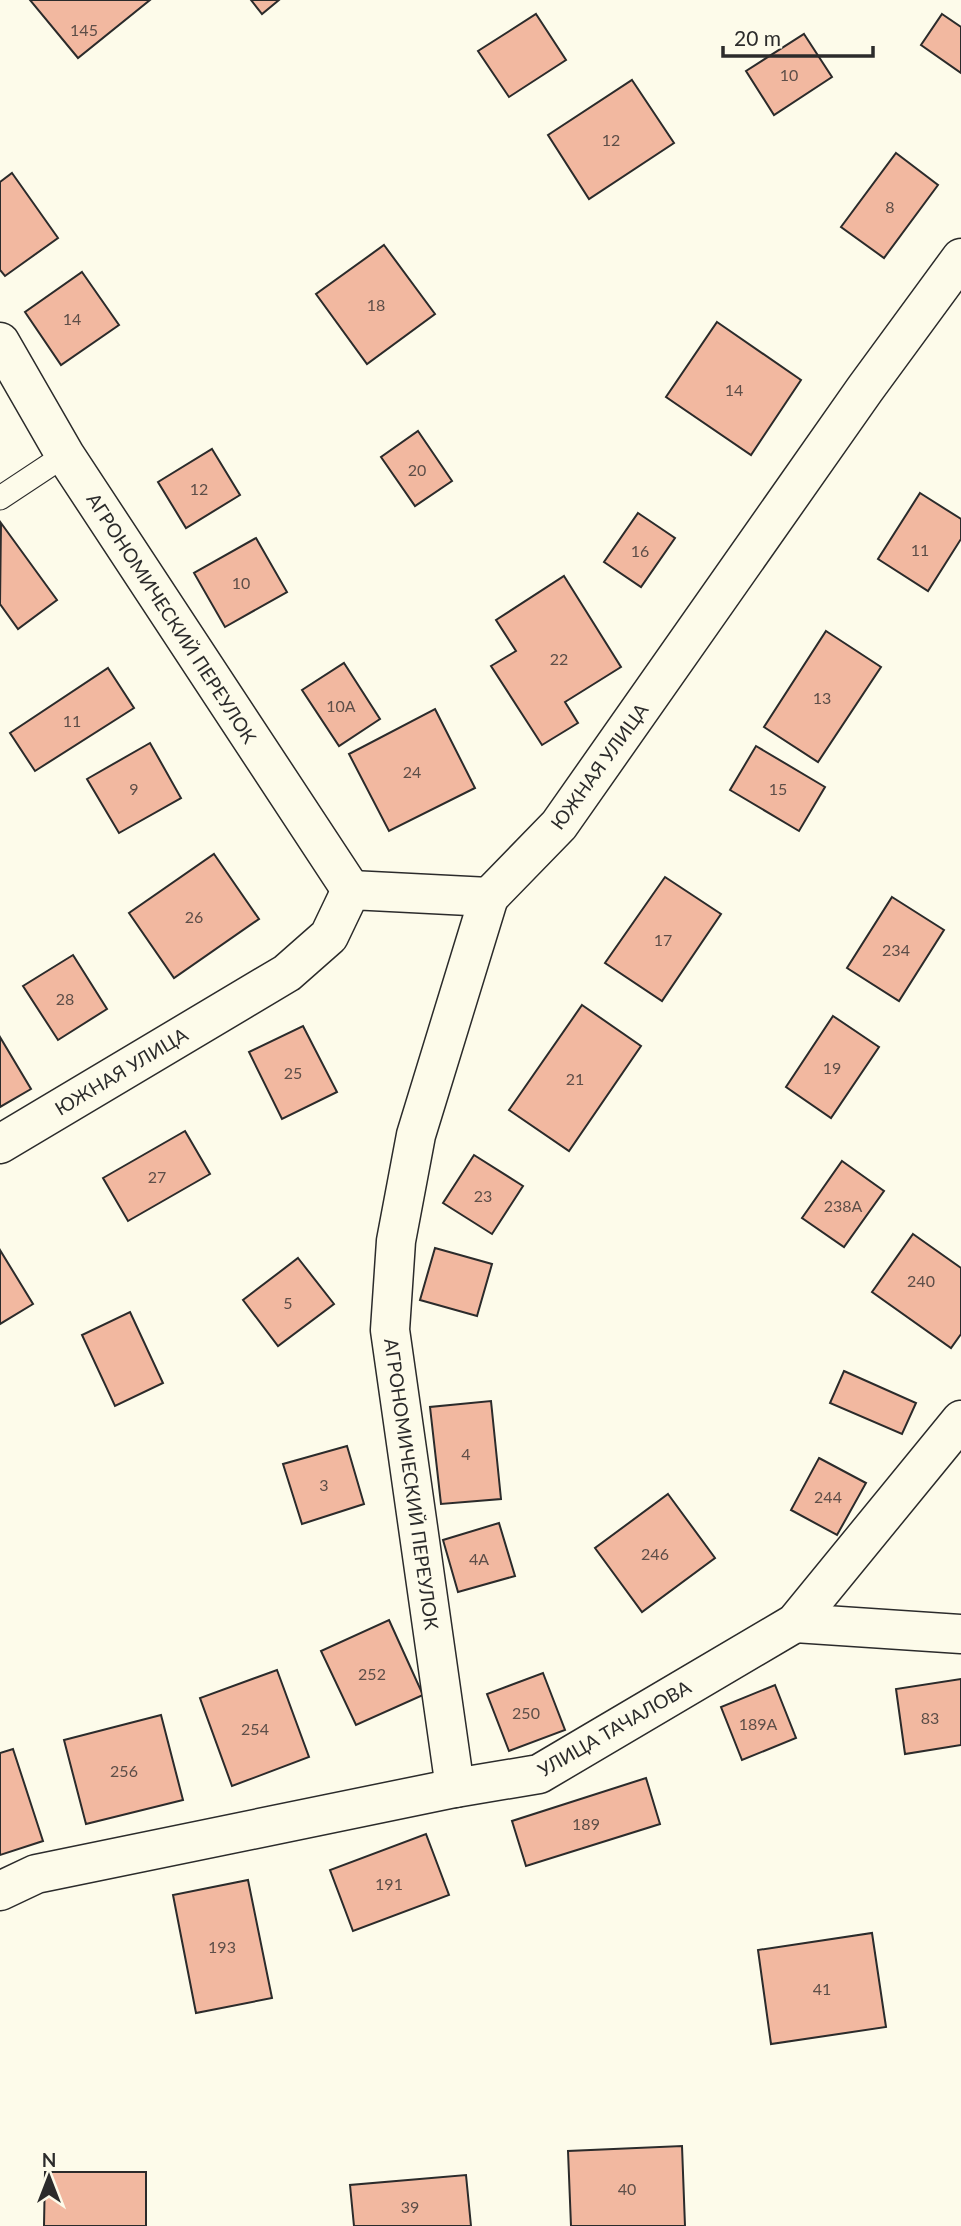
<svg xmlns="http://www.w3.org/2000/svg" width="961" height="2226" font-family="Lato,sans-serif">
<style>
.building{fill:#f2b8a0;stroke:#2b2b2b;stroke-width:2}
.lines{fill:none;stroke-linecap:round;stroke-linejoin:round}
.lane-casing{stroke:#2b2b2b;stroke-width:25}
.street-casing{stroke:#2b2b2b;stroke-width:41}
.lane{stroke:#fdfbea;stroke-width:23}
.street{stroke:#fdfbea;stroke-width:38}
.labels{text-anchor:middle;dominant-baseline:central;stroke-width:5;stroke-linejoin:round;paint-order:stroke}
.number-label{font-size:16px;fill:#5d4e48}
.street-label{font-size:19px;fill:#2b2b2b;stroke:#fdfbea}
</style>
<rect width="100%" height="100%" fill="#fdfbea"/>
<!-- building -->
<g class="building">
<polygon points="30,0 150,0 78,58"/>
<polygon points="251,0 279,0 262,14"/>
<polygon points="536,14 566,60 509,97 478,51"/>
<polygon points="942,14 961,27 961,73 921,45"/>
<polygon points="804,34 832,77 774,115 746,71"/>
<polygon points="632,80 674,143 589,199 548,135"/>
<polygon points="896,153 938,185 884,258 841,227"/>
<polygon points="12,173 58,238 5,276 0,270 0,182"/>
<polygon points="384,245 435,314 367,364 316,294"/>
<polygon points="82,272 119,325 61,365 25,312"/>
<polygon points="717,322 801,380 751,455 666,397"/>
<polygon points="418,431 452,481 415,506 381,457"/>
<polygon points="212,449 240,495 186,528 158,482"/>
<polygon points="920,493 961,519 961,539 928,591 878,559"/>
<polygon points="638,513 675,538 641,587 604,562"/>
<polygon points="1,523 57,600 18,629 0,604"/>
<polygon points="256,538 287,592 225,627 194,573"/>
<polygon points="564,576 621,667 565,702 578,723 542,745 491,666 516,651 496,620"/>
<polygon points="826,631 881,667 818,762 764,727"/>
<polygon points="344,663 380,719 339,746 302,690"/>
<polygon points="108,668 134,708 35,771 10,733"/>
<polygon points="435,709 475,788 389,831 349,754"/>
<polygon points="150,743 181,798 119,833 87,779"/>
<polygon points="756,746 825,787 799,831 730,790"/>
<polygon points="214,854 259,919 174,978 129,913"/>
<polygon points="665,877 721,914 662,1001 605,963"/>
<polygon points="892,897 944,930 899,1001 847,968"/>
<polygon points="73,955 107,1009 58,1040 23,986"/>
<polygon points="582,1005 641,1046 569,1151 509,1110"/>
<polygon points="833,1016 879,1047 831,1118 786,1087"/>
<polygon points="303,1026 337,1092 282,1119 249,1052"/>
<polygon points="0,1037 31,1089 0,1107"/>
<polygon points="185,1131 210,1174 128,1221 103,1178"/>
<polygon points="474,1155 523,1186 492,1234 443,1203"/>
<polygon points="842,1161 884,1191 844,1247 802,1218"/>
<polygon points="913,1234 961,1268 961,1334 951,1348 872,1292"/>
<polygon points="435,1248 492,1264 477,1316 420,1300"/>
<polygon points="0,1250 33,1304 0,1324"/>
<polygon points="298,1258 334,1304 278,1346 243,1300"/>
<polygon points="130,1312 163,1383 115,1406 82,1335"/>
<polygon points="844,1371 916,1403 902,1434 830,1403"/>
<polygon points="491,1401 501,1499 441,1504 430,1407"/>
<polygon points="347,1446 364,1504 302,1524 283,1464"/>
<polygon points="819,1458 866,1483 837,1535 791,1510"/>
<polygon points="668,1494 715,1558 642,1612 595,1548"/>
<polygon points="499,1523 515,1576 458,1592 443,1540"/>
<polygon points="389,1620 423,1695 356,1725 321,1651"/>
<polygon points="277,1670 309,1757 232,1786 200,1698"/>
<polygon points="543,1673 565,1730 509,1751 487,1694"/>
<polygon points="961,1679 961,1745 905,1754 896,1689"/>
<polygon points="775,1685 796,1738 742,1760 721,1707"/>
<polygon points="161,1715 183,1800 86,1824 64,1740"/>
<polygon points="13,1749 43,1841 0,1855 0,1753"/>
<polygon points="646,1778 660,1824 526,1866 512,1821"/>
<polygon points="426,1834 449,1895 353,1931 330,1870"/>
<polygon points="248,1880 272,1998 196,2013 173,1895"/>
<polygon points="872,1933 886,2027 771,2044 758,1950"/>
<polygon points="682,2146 685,2226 571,2226 568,2151"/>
<polygon points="45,2172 146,2172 146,2226 44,2226"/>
<polygon points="466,2175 471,2226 354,2226 350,2185"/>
</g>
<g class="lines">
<!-- lane casing -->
<g class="lane-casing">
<polyline id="lane" points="0,498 65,455"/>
</g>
<!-- street casing -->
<g class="street-casing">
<g id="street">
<polyline points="0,342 65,455 351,890"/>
<polyline points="0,1144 287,973 329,936 351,890 489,897 559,825 865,389 961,258"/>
<polyline points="795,1623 961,1634"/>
<polyline points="455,1788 390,1330 396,1241 416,1135 489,897"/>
<polyline points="0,1891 36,1874 455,1788 539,1774 795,1623 961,1420"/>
</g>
</g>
<!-- lane -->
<use href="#lane" class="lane"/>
<!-- street -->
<use href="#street" class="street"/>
</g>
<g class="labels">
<!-- number labels -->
<g class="number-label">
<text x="84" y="29">145</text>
<text x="789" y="74">10</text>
<text x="611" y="139">12</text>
<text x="890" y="206">8</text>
<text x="376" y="304">18</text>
<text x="72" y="318">14</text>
<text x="734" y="389">14</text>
<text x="417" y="469">20</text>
<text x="199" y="488">12</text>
<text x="920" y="549">11</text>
<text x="640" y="550">16</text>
<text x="241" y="582">10</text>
<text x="559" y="658">22</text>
<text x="822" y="697">13</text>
<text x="341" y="705">10А</text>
<text x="72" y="720">11</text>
<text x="412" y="771">24</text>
<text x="134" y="788">9</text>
<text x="778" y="788">15</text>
<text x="194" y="916">26</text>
<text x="663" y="939">17</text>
<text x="896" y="949">234</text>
<text x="65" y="998">28</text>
<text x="832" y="1067">19</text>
<text x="293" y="1072">25</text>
<text x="575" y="1078">21</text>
<text x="157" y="1176">27</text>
<text x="483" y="1195">23</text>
<text x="843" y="1205">238А</text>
<text x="921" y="1280">240</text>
<text x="288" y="1302">5</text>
<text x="466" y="1453">4</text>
<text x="324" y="1484">3</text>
<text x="828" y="1496">244</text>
<text x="655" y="1553">246</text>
<text x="479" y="1558">4А</text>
<text x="372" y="1673">252</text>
<text x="526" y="1712">250</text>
<text x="930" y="1717">83</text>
<text x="758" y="1723">189А</text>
<text x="255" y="1728">254</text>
<text x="124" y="1770">256</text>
<text x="586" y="1823">189</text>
<text x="389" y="1883">191</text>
<text x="222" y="1946">193</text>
<text x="822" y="1988">41</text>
<text x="627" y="2188">40</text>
<text x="410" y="2206">39</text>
</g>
<!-- street labels -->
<g class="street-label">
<text transform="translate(172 618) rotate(57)">АГРОНОМИЧЕСКИЙ ПЕРЕУЛОК</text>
<text transform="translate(599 766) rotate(-54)">ЮЖНАЯ УЛИЦА</text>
<text transform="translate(121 1071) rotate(-31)">ЮЖНАЯ УЛИЦА</text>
<text transform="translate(412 1484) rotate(82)">АГРОНОМИЧЕСКИЙ ПЕРЕУЛОК</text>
<text transform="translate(614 1728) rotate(-30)">УЛИЦА ТАЧАЛОВА</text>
</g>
</g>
<!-- north arrow -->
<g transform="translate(49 2177)" stroke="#fdfbea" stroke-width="5" paint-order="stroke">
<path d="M0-5L12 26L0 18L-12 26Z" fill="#2b2b2b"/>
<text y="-10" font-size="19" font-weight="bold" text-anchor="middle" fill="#2b2b2b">N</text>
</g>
<!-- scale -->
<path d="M723 46v10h150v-10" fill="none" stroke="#2b2b2b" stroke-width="3.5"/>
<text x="734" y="46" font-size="21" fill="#2b2b2b" stroke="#fdfbea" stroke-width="5" paint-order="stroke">20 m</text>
</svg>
